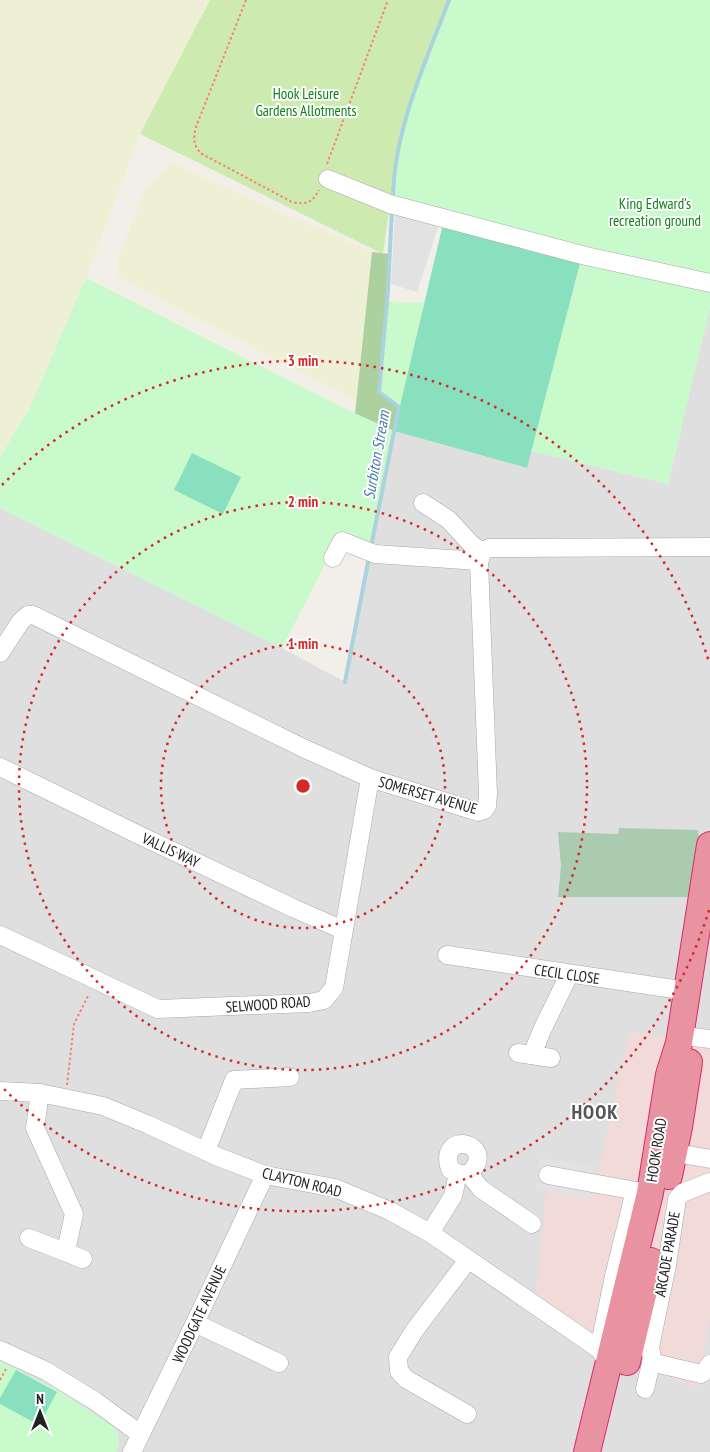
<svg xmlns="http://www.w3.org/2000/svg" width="710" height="1452" font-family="'PT Sans Narrow',sans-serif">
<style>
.residential{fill:#e0dfdf}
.commercial{fill:#f2dad9}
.farmland{fill:#eef0d5}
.grass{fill:#cdebb0}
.forest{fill:#add19e}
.cemetery{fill:#aacbaf}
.park{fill:#c8facc}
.pitch{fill:#88e0be}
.parking{fill:#e2e2e2}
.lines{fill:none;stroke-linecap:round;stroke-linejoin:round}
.stream{stroke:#aad3df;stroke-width:4}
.minor-casing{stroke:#a9a9a9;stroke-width:19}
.highway-casing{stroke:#dc2a67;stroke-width:28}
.path{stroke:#fa8072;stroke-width:2;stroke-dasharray:2.5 2.5;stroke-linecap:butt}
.minor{stroke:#fff;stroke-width:18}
.highway{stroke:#e892a2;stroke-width:26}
.ring{fill:none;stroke:#d62828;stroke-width:2.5;stroke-dasharray:2.5 5}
.labels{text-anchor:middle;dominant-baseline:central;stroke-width:4;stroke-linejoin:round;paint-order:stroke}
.park-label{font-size:15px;fill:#0c8416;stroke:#fff}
.street-label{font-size:15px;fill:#222;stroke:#fff}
.water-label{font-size:16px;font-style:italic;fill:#4a7aab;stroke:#fff}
.district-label{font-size:20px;font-weight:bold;letter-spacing:1px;fill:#555;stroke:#fff}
.centre{fill:#d62828;stroke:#fff;stroke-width:2.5}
.ring-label{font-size:15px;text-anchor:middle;font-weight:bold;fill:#d62828;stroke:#fff;stroke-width:4;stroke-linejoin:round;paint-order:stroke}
</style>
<rect width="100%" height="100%" fill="#f2efe9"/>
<!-- residential -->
<polygon class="residential" points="710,307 710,1452 0,1452 0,508 282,648 345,682 394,431 526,468 531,451 668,484"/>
<!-- commercial -->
<polygon class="commercial" points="629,1032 710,1042 710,1318 697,1388 599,1349 535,1306 548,1175 596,1184"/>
<!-- farmland -->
<g class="farmland">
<polygon points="0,0 210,0 140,134 86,278 29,410 0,457"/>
<polygon points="172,163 372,252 356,401 116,276 119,257 144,190"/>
</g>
<!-- grass -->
<polygon class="grass" points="210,0 449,0 398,145 383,254 140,134"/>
<!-- forest -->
<polygon class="forest" points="372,252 390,254 388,301 379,393 400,406 394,431 355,414"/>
<!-- cemetery -->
<polygon class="cemetery" points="619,828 698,830 699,840 690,897 558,897 561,866 558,832 618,834"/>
<!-- park -->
<g class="park">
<path d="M449,0H710V281L390,202C393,184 394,166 397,148C407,98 431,47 449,0Z"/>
<polygon points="580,263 710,290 710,307 668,484 531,451"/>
<polygon points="86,278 352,412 394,431 371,549 340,535 282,648 0,508 0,457 29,410"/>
<polygon points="388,301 408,303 424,302 400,406 379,393"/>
<polygon points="0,1361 61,1392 111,1425 118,1432 119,1445 116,1452 0,1452"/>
</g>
<!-- pitch -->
<g class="pitch">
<polygon points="443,224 525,250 580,263 527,468 394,431"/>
<polygon points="192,453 241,477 223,514 174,490"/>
<polygon points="16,1370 57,1392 39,1425 0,1404 0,1398"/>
</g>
<!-- parking -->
<g class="parking">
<polygon points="395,213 439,224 417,292 391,284"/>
<polygon points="540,1158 596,1167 590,1199 536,1188"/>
</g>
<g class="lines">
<!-- stream -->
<g class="stream">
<path d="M393,201C393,131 425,64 449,0"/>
<polyline points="371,547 399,407 379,392 388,290 392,208"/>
<polyline points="345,682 369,557"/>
</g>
<!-- minor casing -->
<g class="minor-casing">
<g id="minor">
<polyline points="328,179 390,204 586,256 710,283"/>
<polyline points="423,503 449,520 471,544 482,552"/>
<polyline points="333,558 342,541 375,554 479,561"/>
<polyline points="0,653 21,621 28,615 33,615 303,748 370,778 478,812 484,810 487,806 488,794 479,563 482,552 489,548 710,547"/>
<polyline points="0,767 139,835 293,908 343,930"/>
<polyline points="0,935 158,1009 309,1003 324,1000 334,988 370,778"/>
<polyline points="447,955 687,991"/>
<polyline points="693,1037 710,1039"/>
<polyline points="518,1053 551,1058"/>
<polyline points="532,1055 542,1030 569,975"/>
<polyline points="0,1091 40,1093 103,1106 149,1125 216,1156 265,1175 335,1188 390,1211 430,1233 599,1349 608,1363 613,1365"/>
<polyline points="40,1093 35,1128 74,1214 66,1251"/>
<polyline points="206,1151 234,1080 290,1077"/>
<polyline points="664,1151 710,1159"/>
<polyline points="469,1174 481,1189 532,1224"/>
<polyline points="548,1175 647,1193"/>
<path d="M430,1233L453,1196L458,1174L450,1169C437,1128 500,1143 469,1174H458"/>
<polyline points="29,1238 83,1259"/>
<polyline points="195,1323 279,1363"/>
<polyline points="599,1349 614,1276 635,1191"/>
<polyline points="0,1350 46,1371 95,1401 140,1434"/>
<polyline points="651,1362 701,1374 705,1371 710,1364"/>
<polyline points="645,1389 652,1359 650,1347 667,1265 677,1199 682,1193 710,1182"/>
<polyline points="467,1414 406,1379 399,1371 398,1357 414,1331 468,1260"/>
<polyline points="132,1452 195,1323 265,1175"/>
</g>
</g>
<!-- highway casing -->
<g class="highway-casing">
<g id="highway">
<polyline points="669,1176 679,1127 689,1062"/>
<polyline points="627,1362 651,1261"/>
<polyline points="587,1452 650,1193 669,1075 679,1043 710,845"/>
</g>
</g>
<!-- path -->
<g class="path">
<path d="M246,0L196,127C193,138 193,146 202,154L292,202C306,205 312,203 319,190"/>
<polyline points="327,164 388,0"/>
<polyline points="67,1085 74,1024 89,994"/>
<polyline points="0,1380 6,1369"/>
</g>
<!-- minor -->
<use href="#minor" class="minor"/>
<!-- highway -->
<use href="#highway" class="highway"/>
</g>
<!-- distance rings -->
<g class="ring">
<circle cx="303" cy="786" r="142"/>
<circle cx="303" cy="786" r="284"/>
<path d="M709 910A425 425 0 0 1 2 1087M2 485A425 425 0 0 1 709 662"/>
</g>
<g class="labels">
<!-- park labels -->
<g class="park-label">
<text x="306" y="93">Hook Leisure<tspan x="306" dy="17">Gardens Allotments</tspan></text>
<text x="655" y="203">King Edward's<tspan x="655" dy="17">recreation ground</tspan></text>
</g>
<!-- street labels -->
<g class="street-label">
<text transform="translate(428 795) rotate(16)">SOMERSET AVENUE</text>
<text transform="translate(171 850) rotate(25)">VALLIS WAY</text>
<text transform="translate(567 974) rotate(8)">CECIL CLOSE</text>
<text transform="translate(268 1004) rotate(-4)">SELWOOD ROAD</text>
<text transform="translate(656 1150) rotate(-81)">HOOK ROAD</text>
<text transform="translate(302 1182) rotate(14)">CLAYTON ROAD</text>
<text transform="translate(667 1254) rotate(-80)">ARCADE PARADE</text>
<text transform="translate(199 1314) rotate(-65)">WOODGATE AVENUE</text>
</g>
<!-- water labels -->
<g class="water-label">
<text transform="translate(376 455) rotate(-80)">Surbiton Stream</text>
</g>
<!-- district labels -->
<g class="district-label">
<text x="595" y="1112">HOOK</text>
</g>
</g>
<circle cx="303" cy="786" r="8" class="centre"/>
<g class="ring-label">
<text x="303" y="366">3 min</text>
<text x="303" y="507">2 min</text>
<text x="303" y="649">1 min</text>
</g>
<!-- north arrow -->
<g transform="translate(40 1412)" stroke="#ffffff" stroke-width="4" paint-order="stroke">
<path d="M0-4L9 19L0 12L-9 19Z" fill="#222222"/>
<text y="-8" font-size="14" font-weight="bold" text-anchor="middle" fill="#222222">N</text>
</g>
</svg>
